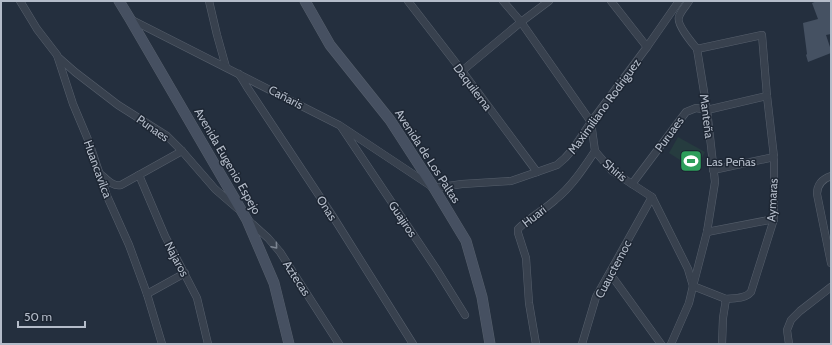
<svg xmlns="http://www.w3.org/2000/svg" width="832" height="345" font-family="Cabin,sans-serif">
<style>
.green{fill:#263c3f}
.building{fill:#455162}
.lines{fill:none;stroke-linecap:round;stroke-linejoin:round}
.street-casing{stroke:#565f6c;stroke-width:8}
.secondary-casing{stroke:#565f6c;stroke-width:11}
.street{stroke:#38414e;stroke-width:7}
.secondary{stroke:#465061;stroke-width:10}
.oneway{stroke:#7c8592}
.labels{text-anchor:middle;dominant-baseline:central;stroke-width:3;stroke-linejoin:round;paint-order:stroke}
.street-label{font-size:12px;fill:#b4bcc9;stroke:#1d2633}
.poi-label{font-size:12px;fill:#b4bcc9;stroke:#1d2633;text-anchor:start}
</style>
<rect width="100%" height="100%" fill="#242f3e"/>
<!-- green -->
<polygon class="green" points="678,137 705,152 696,170 669,153"/>
<!-- building -->
<polygon class="building" points="817,1 831,1 831,34 826,35 831,50 831,53 808,62 806,55 807,54 803,23 818,19 812,3"/>
<g class="lines">
<!-- street casing -->
<g class="street-casing">
<g id="street">
<polyline points="20,1 37,29 57,55 73,104 89,142 107,196 129,245 147,294 162,344"/>
<polyline points="209,1 217,35 226,67"/>
<polyline points="408,1 462,71 537,172"/>
<polyline points="503,1 521,22 591,122 595,151 612,171 652,197 688,269 693,286"/>
<polyline points="611,1 647,47"/>
<polyline points="130,19 339,125 434,188 462,184 511,181 537,172 557,165 565,158 573,149 591,122 647,47 679,1"/>
<path d="M697,49L762,35L767,96L774,157V219L751,292C745,299 735,298 726,299L723,318L722,344"/>
<polyline points="58,57 75,72 118,105 167,136 182,151 215,189 237,208"/>
<polyline points="462,71 521,22 549,1"/>
<polyline points="239,74 247,87 332,215 413,344"/>
<polyline points="342,128 437,270 465,315"/>
<polyline points="713,170 774,157"/>
<path d="M99,173C106,178 112,187 121,185L182,151"/>
<polyline points="139,175 165,236 197,298 208,344"/>
<path d="M831,176C822,179 817,185 817,194L831,263"/>
<polyline points="632,184 686,112 696,108 707,110 767,96"/>
<polyline points="249,221 268,238 280,252 339,344"/>
<polyline points="707,232 774,219"/>
<polyline points="608,276 614,279 661,344"/>
<polyline points="693,286 726,299"/>
<polyline points="147,294 185,273"/>
<path d="M536,344L529,303L526,258L518,233V229C529,218 544,210 555,200C572,186 583,169 595,151"/>
<polyline points="582,344 596,297 652,197"/>
<path d="M671,344L689,303L693,286L707,232L715,182L707,110L697,49C693,44 676,24 679,17C680,12 686,6 689,1"/>
<polyline points="789,344 787,330 791,320 800,311 831,287"/>
</g>
</g>
<!-- secondary casing -->
<g class="secondary-casing">
<g id="secondary">
<polyline points="119,1 130,19 247,220 274,283 289,344"/>
<polyline points="305,1 330,45 390,120 434,188 466,241 482,297 490,344"/>
</g>
</g>
<!-- street -->
<use href="#street" class="street"/>
<!-- secondary -->
<use href="#secondary" class="secondary"/>
</g>
<!-- one-way arrows -->
<defs><path id="oneway-chevron" d="M-2-3.5L2.5 0L-2 3.5" fill="none" stroke-width="1.6" stroke-linecap="round" stroke-linejoin="round"/></defs>
<use class="oneway" href="#oneway-chevron" transform="translate(275 246) rotate(50)"/>
<!-- icons -->
<defs>
<g id="stadium-square" transform="scale(1.15)"><rect x="-9" y="-9" width="18" height="18" rx="4" fill="#2e9e5b" stroke="#1d2633"/><path d="M0-5a6.5 5 0 1 0 0 10a6.5 5 0 1 0 0-10ZM-3.5-1.8h7v3.6h-7Z" fill="#fff"/></g>
</defs>
<g fill-rule="evenodd">
<use href="#stadium-square" x="691" y="161"/>
</g>
<g class="labels">
<!-- street labels -->
<g class="street-label">
<text transform="translate(473 87) rotate(53)">Daquilema</text>
<text transform="translate(286 97) rotate(27)">Cañaris</text>
<text transform="translate(604 106) rotate(-54)">Maximiliano Rodriguez</text>
<text transform="translate(707 116) rotate(83)">Manteña</text>
<text transform="translate(153 128) rotate(35)">Punaes</text>
<text transform="translate(669 134) rotate(-54)">Puruaes</text>
<text transform="translate(428 156) rotate(57)">Avenida de Los Paltas</text>
<text transform="translate(228 161) rotate(60)">Avenida Eugenio Espejo</text>
<text transform="translate(98 169) rotate(70)">Huancavilca</text>
<text transform="translate(615 170) rotate(40)">Shiris</text>
<text transform="translate(772 200) rotate(-87)">Aymaras</text>
<text transform="translate(327 208) rotate(57)">Onas</text>
<text transform="translate(534 216) rotate(-38)">Huari</text>
<text transform="translate(403 219) rotate(56)">Guajiros</text>
<text transform="translate(177 259) rotate(62)">Najaros</text>
<text transform="translate(613 269) rotate(-62)">Cuauctemoc</text>
<text transform="translate(297 278) rotate(57)">Aztecas</text>
</g>
<!-- poi labels -->
<g class="poi-label">
<text x="706" y="161">Las Peñas</text>
</g>
</g>
<!-- border -->
<rect width="832" height="345" fill="none" stroke="#b4bcc9" stroke-width="4"/>
<!-- scale -->
<path d="M18 321v6h67v-6" fill="none" stroke="#b4bcc9" stroke-width="2"/>
<text x="24" y="321" font-size="12" fill="#b4bcc9" stroke="#1d2633" stroke-width="3" paint-order="stroke">50 m</text>
</svg>
